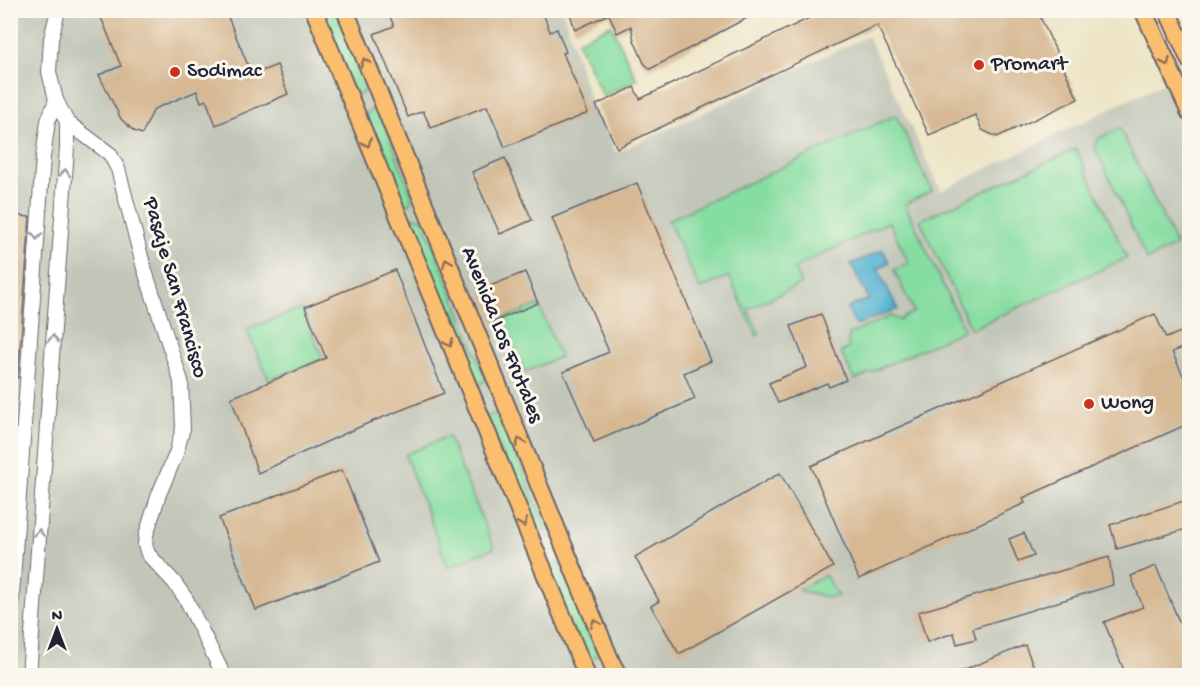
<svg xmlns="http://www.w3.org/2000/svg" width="1200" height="686" font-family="'Gochi Hand',sans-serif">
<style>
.industrial{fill:#c2c6b9}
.green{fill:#86dda1;stroke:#54806e;stroke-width:1.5}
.water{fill:#53b2d2;stroke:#3a6a86;stroke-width:1.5}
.building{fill:#d6b893}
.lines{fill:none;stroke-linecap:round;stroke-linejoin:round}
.minor-casing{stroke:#69666c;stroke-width:16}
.major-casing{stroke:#69666c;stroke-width:20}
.minor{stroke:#fff;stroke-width:14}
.major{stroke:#fbbd6e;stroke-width:16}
.oneway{stroke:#8e7054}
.oneway2{stroke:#9c9ca7}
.poi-dot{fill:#c8321e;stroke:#fbf7ec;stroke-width:2}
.labels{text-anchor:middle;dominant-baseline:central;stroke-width:6;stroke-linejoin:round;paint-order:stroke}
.poi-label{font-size:22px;fill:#22223b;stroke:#fbf7ec;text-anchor:start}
.street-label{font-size:22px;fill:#22223b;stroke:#fbf7ec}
</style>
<rect width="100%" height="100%" fill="#fbf7ec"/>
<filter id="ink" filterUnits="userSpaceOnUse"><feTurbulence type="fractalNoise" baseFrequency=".0167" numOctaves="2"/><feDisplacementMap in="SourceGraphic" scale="12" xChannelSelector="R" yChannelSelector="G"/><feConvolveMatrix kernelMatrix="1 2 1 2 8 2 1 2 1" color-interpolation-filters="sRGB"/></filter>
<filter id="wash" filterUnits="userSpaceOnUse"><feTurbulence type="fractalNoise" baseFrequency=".008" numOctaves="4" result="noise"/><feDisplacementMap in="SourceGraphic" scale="24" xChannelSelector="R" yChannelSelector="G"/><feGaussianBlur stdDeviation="1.35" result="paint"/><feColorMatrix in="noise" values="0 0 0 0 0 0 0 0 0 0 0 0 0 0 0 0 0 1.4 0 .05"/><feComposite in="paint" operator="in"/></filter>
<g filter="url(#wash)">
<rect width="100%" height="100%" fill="#ede5c6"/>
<!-- industrial -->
<polygon class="industrial" points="10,11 563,11 591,104 616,153 868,36 941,191 1161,84 1189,96 1189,675 11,675"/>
<!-- green -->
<g class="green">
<polygon points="319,11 338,11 367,84 362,94 355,94"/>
<polygon points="611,25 637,80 603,96 577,41"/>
<polygon points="373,109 380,113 412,195 410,204 401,204 365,114"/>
<polygon points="896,115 932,191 905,204 964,330 855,380 841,352 849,348 848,340 850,334 891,316 899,320 914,312 894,270 909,263 889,222 794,268 801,284 748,309 760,334 757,336 729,276 700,289 668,220"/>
<polygon points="1120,128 1176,245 1147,260 1095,147 1099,138"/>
<polygon points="1076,149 1127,258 971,329 920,220"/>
<path d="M414,217L423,219L486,379C483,384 480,385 474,383L408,225L410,220Z"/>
<polygon points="539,305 560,357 525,372 502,319"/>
<polygon points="302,309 323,359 269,380 246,329"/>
<polygon points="499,412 545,526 545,531 540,534 535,533 486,417"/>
<polygon points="448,436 494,548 448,567 405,455"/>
<polygon points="559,562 598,655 585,662 548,567"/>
<polygon points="825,575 838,596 827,597 798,590"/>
</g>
<!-- water -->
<polygon class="water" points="883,250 889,262 878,269 898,309 856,325 847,308 869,299 851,264"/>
<g id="blocks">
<!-- building -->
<g class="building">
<polygon points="98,10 225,10 252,75 277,65 288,94 216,125 206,100 201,102 197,91 154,109 142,134 134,131 121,119 99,75 121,66"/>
<polygon points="387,10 542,10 550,32 557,29 566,52 563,53 588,113 505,147 487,106 431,128 423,111 408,117 374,34 394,26"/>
<polygon points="569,10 762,10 650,69 644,63 634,40 631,26 617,33 609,14 575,30"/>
<polygon points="826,10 1037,10 1078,99 997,137 982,130 975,115 929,135 877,25 617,148 596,105 634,87 640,99"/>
<polygon points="505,158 532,220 500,234 472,172"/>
<polygon points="637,183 711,361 684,373 695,399 594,442 563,372 609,352 552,218"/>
<polygon points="10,215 30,217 18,378 10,380"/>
<polygon points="395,270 444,393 366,424 258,473 231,398 326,358 305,307"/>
<polygon points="525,272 538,303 493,322 480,290"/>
<polygon points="821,314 846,380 829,387 827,383 778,403 769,383 807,367 791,326"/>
<polygon points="1155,314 1166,338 1190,328 1190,345 1172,352 1190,390 1186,400 1190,408 1190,423 1023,498 1025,503 859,579 811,466"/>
<polygon points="342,470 379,562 256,610 219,518"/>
<polygon points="780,473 833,567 679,654 651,606 659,601 635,557"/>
<polygon points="1190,499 1190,528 1117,549 1110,525"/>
<polygon points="1024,533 1034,556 1018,562 1009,539"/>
<polygon points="1109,557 1113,585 973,628 976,639 957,644 954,633 927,642 918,612"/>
<polygon points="1156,566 1190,648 1190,666 1167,675 1126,675 1104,622 1143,607 1131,576"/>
<polygon points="1025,645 1037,675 952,675"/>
</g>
</g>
</g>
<g filter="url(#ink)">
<use href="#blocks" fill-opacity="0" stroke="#69666c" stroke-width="1.5"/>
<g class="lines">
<!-- minor casing -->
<g class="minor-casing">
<g id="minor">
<polyline points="67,122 110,154 118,169 144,268 181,381 183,428 176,454 159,494 146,535 145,545 148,554 174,582 186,599 224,676"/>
<polyline points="10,622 43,157 48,121 56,100"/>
<polyline points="29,676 67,148 67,122 56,100 49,72 51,39 58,10"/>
</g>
</g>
<!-- major casing -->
<g class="major-casing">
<g id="major">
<polyline points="314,10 587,676"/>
<polyline points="345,10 612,664 619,676"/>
<polyline points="1143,10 1190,113"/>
<polyline points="1167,10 1190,61"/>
</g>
</g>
<!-- minor -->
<use href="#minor" class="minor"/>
<!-- major -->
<use href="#major" class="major"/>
</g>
<!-- one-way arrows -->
<defs><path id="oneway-chevron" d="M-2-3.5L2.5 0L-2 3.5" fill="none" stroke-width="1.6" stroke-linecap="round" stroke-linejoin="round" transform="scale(1.5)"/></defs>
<g class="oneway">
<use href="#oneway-chevron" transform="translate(365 62) rotate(-111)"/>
<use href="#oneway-chevron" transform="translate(1166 62) rotate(66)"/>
<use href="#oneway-chevron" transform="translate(367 143) rotate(68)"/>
<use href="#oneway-chevron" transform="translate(447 262) rotate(-112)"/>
<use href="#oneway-chevron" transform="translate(449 343) rotate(68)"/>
<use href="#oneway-chevron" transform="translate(520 442) rotate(-113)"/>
<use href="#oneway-chevron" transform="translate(523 523) rotate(68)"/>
<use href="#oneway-chevron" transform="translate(595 623) rotate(-112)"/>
</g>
<g class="oneway2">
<use href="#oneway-chevron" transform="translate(65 173) rotate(-86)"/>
<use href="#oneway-chevron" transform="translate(37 236) rotate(94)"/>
<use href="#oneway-chevron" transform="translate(53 339) rotate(-86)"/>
<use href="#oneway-chevron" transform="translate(39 533) rotate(-86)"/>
</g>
</g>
<!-- markers -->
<g class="poi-dot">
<circle cx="979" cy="65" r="6"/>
<circle cx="175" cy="72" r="6"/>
<circle cx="1089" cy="404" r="6"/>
</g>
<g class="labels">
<!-- poi labels -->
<g class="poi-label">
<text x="991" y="65">Promart</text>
<text x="187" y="72">Sodimac</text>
<text x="1101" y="404">Wong</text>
</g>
<!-- street labels -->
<g class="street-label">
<text transform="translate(174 288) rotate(74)">Pasaje San Francisco</text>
<text transform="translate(501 335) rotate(68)">Avenida Los Frutales</text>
</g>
</g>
<!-- margin -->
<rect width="1200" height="686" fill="none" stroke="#fbf7ec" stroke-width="36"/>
<!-- north arrow -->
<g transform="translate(57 629)" stroke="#fbf7ec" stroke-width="4.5" paint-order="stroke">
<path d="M0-4.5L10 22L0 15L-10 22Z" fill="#22223b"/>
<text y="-9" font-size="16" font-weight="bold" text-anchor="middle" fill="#22223b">N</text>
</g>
</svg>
